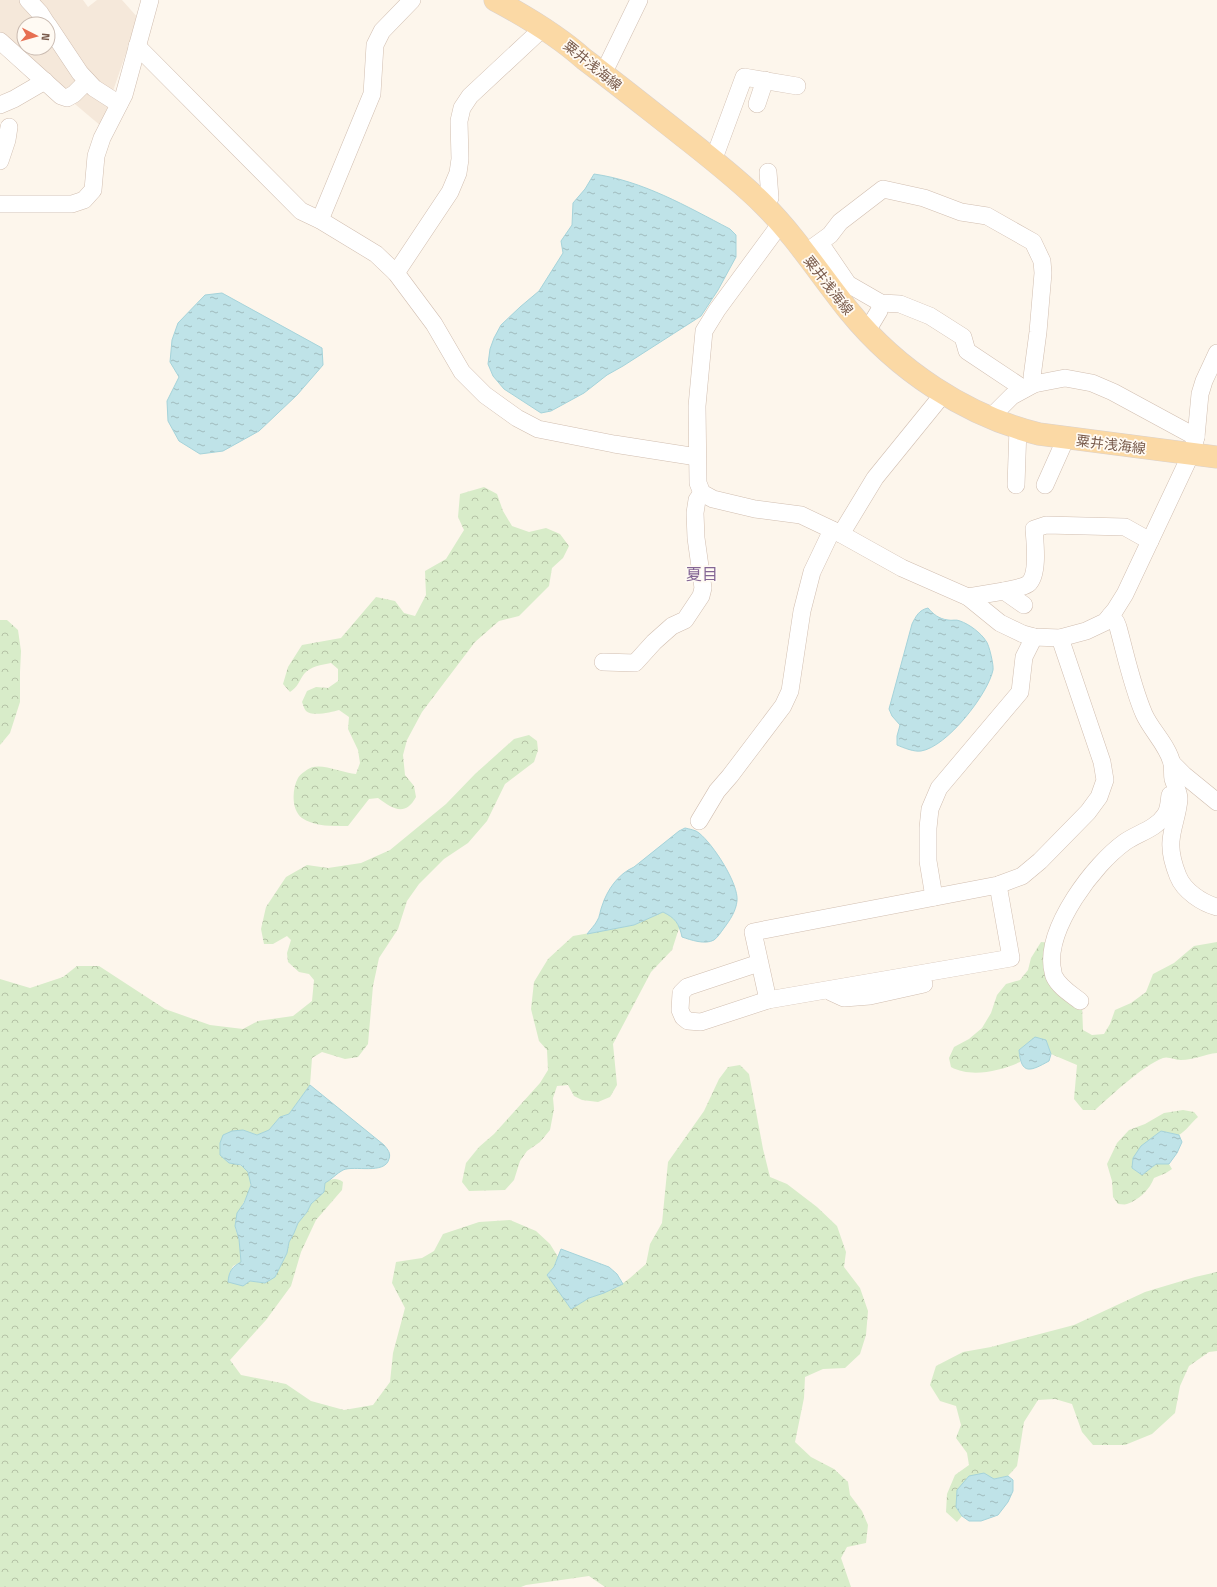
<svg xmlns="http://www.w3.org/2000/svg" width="1217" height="1587" font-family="'Titillium Web','Noto Sans JP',sans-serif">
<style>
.residential{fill:#f5e8da;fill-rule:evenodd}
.forest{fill:url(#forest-crowns)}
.water{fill:url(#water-ripples);stroke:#a5d3da}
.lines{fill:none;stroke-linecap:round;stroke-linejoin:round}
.minor-casing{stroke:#d1beb0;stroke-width:18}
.major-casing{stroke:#dad1cd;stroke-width:23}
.minor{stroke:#fff;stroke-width:17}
.major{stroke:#fbd9a5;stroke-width:22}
.labels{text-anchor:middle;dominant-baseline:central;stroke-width:3.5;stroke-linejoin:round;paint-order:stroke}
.street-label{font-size:14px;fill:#7a5c4d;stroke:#fffaf3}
.quarter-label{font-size:16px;fill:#846695;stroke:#fffaf3}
</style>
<defs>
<pattern id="forest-crowns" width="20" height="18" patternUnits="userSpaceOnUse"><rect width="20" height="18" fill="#d8ecc9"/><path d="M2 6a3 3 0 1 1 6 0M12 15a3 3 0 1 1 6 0" fill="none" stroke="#b4c2a5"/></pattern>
<pattern id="water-ripples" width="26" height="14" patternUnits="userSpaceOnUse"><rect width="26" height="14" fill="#bfe3e8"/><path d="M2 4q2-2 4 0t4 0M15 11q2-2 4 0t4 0" fill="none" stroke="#a0bbbe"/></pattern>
</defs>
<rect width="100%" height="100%" fill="#fdf6ec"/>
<!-- residential -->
<path class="residential" d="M0,0H83L88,7L97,0H122L138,18L101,126L69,99L11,44L0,32ZM24,24H48V48H24Z"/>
<!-- forest -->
<g class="forest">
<path d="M484,487L497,494L503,511L512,526L529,532L546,528L560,534L569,546L563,558L552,568L549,586L519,616L499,621L475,642L422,712L407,740L403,755L405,775L414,786L416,797C405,817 393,809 378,798L369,799L348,826C333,826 315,827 302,818C291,810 292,789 298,778C300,774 309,768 313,767C324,764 344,773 356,774L360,763L358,750L348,729L349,717L339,710C332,712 312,717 306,711C304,709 303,704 302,702L307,691L316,687L328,688L338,681V669L331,663C321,665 311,666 304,674C299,681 298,687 290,692L283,684L288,667L302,645L341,638L376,597L395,601L404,613L415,616L426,595L425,571L446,559L464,530L458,517L460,494Z"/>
<polygon points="0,620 7,620 18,630 21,651 20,672 20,702 10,733 0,745"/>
<path d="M529,735L537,741L538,750L534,762L505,784L487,821L468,843L444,859L419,884L407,901L398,929L379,958L373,986L368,1044L358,1057L345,1059L322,1052L312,1058L310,1085L289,1114L280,1117L269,1130L257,1135L243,1130L229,1163C240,1165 248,1166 250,1178C253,1196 236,1208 235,1225C235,1230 238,1235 239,1240C240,1247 240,1254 241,1262L233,1266L229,1274L250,1281L265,1283L287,1253L289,1242L294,1233L298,1223L307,1212L311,1204L324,1192L325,1183C331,1179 336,1177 343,1182L342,1190L316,1220L301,1252L291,1286L266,1320L230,1360L241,1375L286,1384L311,1401L344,1410L373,1405L390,1382L393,1353L405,1308L392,1283L396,1262L422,1258L434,1251L443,1234L479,1222L510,1220L536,1231L550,1244L558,1257L554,1267L547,1275L571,1309L589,1298L618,1287L630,1278L646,1264L650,1244L662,1223L668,1162L704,1111L719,1079L728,1067L740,1065L749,1074L763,1149L770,1177L787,1184L817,1207L837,1226L846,1252L844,1267L860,1288L868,1311L866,1335L860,1354L845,1368L823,1369L805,1377L804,1398L795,1442L811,1457L834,1469L848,1482L850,1495L862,1511L868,1525L866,1543L847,1547L841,1558L851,1587H605L589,1576L526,1585L521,1587H0V979L30,988L63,977L77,966H99L165,1009L210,1025L243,1029L258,1021L293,1016L312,1001L314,980L309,974L299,972L288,962L287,953L291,940L287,936L273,944H264L261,929L266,907L286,877L307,865L328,868L361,863L390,850L446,804L475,774L514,739Z"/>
<polygon points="663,912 673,917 680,925 672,950 651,972 613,1044 617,1085 610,1097 598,1102 582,1100 574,1096 568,1085 557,1086 553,1098 554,1109 550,1130 540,1142 527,1151 520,1161 514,1180 505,1190 469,1191 462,1182 466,1163 479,1147 494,1134 540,1083 548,1070 547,1050 539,1041 531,1009 534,982 548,959 573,936 634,925"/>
<path d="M1041,942L1055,943L1056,977L1082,1005L1083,1030L1092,1035L1104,1034L1110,1024L1115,1010L1131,1003L1146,992L1153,974L1174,963L1194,946L1217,942V1053C1205,1054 1194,1060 1181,1060C1175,1060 1168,1056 1163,1058C1142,1066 1112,1095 1095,1110H1083L1074,1099L1077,1065L1051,1054L1046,1040L1035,1038L1019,1050L1020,1062C1000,1071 971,1078 951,1067L949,1058L954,1047L969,1039L982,1028L991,1013L997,995L1006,984L1020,980L1028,970L1031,958Z"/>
<path d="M1183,1110L1194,1112L1198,1117C1191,1123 1186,1131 1179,1135L1161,1131L1133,1158L1132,1168L1142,1175L1156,1164H1169L1172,1169L1166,1173L1154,1178C1150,1189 1139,1200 1127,1204C1125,1205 1121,1204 1118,1204L1113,1197L1112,1181L1107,1164L1117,1143L1129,1130L1145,1124L1164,1113Z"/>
<polygon points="1217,1272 1217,1351 1209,1352 1189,1366 1180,1386 1175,1413 1152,1434 1125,1445 1093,1445 1082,1432 1072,1404 1055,1399 1038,1400 1024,1422 1017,1466 1008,1476 994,1479 956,1507 962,1516 957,1522 946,1512 947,1494 955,1475 969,1465 967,1453 956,1438 961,1425 956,1406 940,1401 930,1385 936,1366 963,1352 991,1347 1074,1325 1145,1292 1195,1277"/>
</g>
<!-- water -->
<g class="water">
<path d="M594,174C643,181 686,206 730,229L736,235V257L718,290L701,316L623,366L607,375L584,393L551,411L541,413L504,389L493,376L488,364L490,349L494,338L501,325L520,307L539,291L563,253L561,241L572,225L573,203L585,189Z"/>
<polygon points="222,293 322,348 323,365 297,395 259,431 223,451 200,454 179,441 168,421 167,401 179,377 170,362 172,340 178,323 205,295"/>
<path d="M928,608C933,614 939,619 948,620C952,621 956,619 960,621C969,624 981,633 986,641C989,644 994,666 993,670C988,694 947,747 921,751C914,752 904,748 897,745V736L900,725L892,716L889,709L912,624C916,616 919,610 928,608Z"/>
<path d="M685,828C689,829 696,830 699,833C713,844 739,884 737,901C736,911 730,920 724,928C721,932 718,937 714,940C705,945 691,940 682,937C679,923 675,918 663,912L634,925L587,934C590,930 595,925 597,921C600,917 600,910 602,906C607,890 618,874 634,867L679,831Z"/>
<path d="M1035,1037L1046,1040L1051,1054L1049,1061C1031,1071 1021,1076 1019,1050Z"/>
<path d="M310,1085L384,1145C388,1150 391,1153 389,1159C385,1175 354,1165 343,1170C337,1173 331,1180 325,1183L324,1192L311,1204L307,1212L298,1223L294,1233L289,1242L287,1253L275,1277L265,1283L250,1281L243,1286L228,1282C229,1271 232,1267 241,1262L239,1239L235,1226L237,1213L244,1203L251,1185L248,1172L241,1165L229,1163L220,1155V1143L223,1135L232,1131L243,1130L257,1135L269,1130L280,1117L289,1114Z"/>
<polygon points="1161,1131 1179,1135 1182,1142 1177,1153 1169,1164 1156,1164 1142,1175 1132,1168 1133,1158 1141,1146"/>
<polygon points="561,1249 609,1267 617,1274 623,1284 604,1293 589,1298 571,1309 547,1275 554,1267"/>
<polygon points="984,1473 994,1479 1008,1476 1013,1480 1013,1491 1008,1502 998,1515 981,1521 969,1521 962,1516 956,1507 957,1490 969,1476"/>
</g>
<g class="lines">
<!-- minor casing -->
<g class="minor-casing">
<g id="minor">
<polyline points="28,0 40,13 47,24"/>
<polyline points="48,25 80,73 94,88 119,104"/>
<polyline points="0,41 61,96 67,98 74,94 87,81"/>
<polyline points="137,46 301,211 320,220 376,254 396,273 434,324 462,372 485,395 517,418 538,429 614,444 697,457"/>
<polyline points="603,74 639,0"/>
<polyline points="757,104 765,80"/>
<polyline points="0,105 14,99 45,81"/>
<polyline points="0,161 7,140 9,127"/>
<polyline points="713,161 744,77 797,86"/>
<polyline points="0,204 72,204 84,200 93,190 96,156 102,138 124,95 150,0"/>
<polyline points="764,205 770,198 768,172"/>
<polyline points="320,220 372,94 375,45 382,31 412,0"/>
<polyline points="781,223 717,310 704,331 697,406 698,483 702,493 713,499 755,509 801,515 841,534 902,568 968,597 1000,623 1023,634 1034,637 1060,638 1086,631 1105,622 1115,610 1125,594 1191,454 1196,437 1200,394 1204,381 1217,353"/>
<polyline points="820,243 848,284 881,303 900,304 930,316 963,337 967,351 1024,389"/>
<polyline points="805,253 830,235 840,222 883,189 924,198 961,212 987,216 1033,242 1042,261 1043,273 1038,332 1032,377 1034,384"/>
<polyline points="396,273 450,192 458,173 460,159 459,121 462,108 470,96 543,28"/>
<polyline points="867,331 879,311 881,303"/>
<polyline points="991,417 1012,396 1034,384 1065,378 1092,383 1113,392 1196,437"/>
<polyline points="1016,485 1018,428"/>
<polyline points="1045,485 1066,438"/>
<polyline points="841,534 875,478 944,393"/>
<path d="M1004,591C1011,589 1022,588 1028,584C1039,575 1035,542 1034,529L1046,525L1125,527L1150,541"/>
<polyline points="968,597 1004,591 1024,605"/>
<path d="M1110,616L1116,622L1118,627C1126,656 1132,686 1144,714C1151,730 1169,747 1172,764C1173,769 1172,774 1173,779C1175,786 1179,792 1179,799C1178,814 1172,827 1171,841C1170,852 1174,866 1178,876C1184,891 1202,903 1217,907"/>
<polyline points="603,662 635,663 654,642 672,626 685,620 701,596 703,588 696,538 695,513 697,500 702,493"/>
<polyline points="1172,763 1184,775 1217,802"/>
<polyline points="699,821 717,791 730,776 783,706 790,691 802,611 812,572 832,530"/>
<polyline points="934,897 928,861 928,828 930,809 939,788 1020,692 1024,657 1034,637"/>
<polyline points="759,963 687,987 681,993 680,1010 683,1017 688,1021 701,1022 768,1000 1011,958 998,885"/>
<polyline points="831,992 844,998 870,996 924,984"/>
<polyline points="768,1000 753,932 998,885 1022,876 1040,861 1088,812 1099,797 1105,780 1102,762 1060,638"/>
<path d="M1080,1001C1071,994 1059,987 1054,976C1053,974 1053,970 1052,967C1047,927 1093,865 1125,842C1138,833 1156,829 1165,815C1169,810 1169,801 1170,795"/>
</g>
</g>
<!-- major casing -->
<g class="major-casing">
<path id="major" d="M495,0C527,17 557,35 584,59C616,83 647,108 679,133C708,156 738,179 764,205C796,237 821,276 849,311C897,370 966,416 1039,434L1217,457"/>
</g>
<!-- minor -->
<use href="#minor" class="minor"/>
<!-- major -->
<use href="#major" class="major"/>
</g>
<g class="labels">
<!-- street labels -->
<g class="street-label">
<text transform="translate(593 65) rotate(39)">粟井浅海線</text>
<text transform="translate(829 285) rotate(52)">粟井浅海線</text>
<text transform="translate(1111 444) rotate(7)">粟井浅海線</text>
</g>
<!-- quarter labels -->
<g class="quarter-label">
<text x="702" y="574">夏目</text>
</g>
</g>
<!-- north arrow -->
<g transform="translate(36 36) rotate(96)"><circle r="19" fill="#fffaf3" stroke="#cabbb1"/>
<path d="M0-3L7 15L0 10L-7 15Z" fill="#e76f51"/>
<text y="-6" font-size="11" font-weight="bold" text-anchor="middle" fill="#7a5c4d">N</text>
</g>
</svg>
